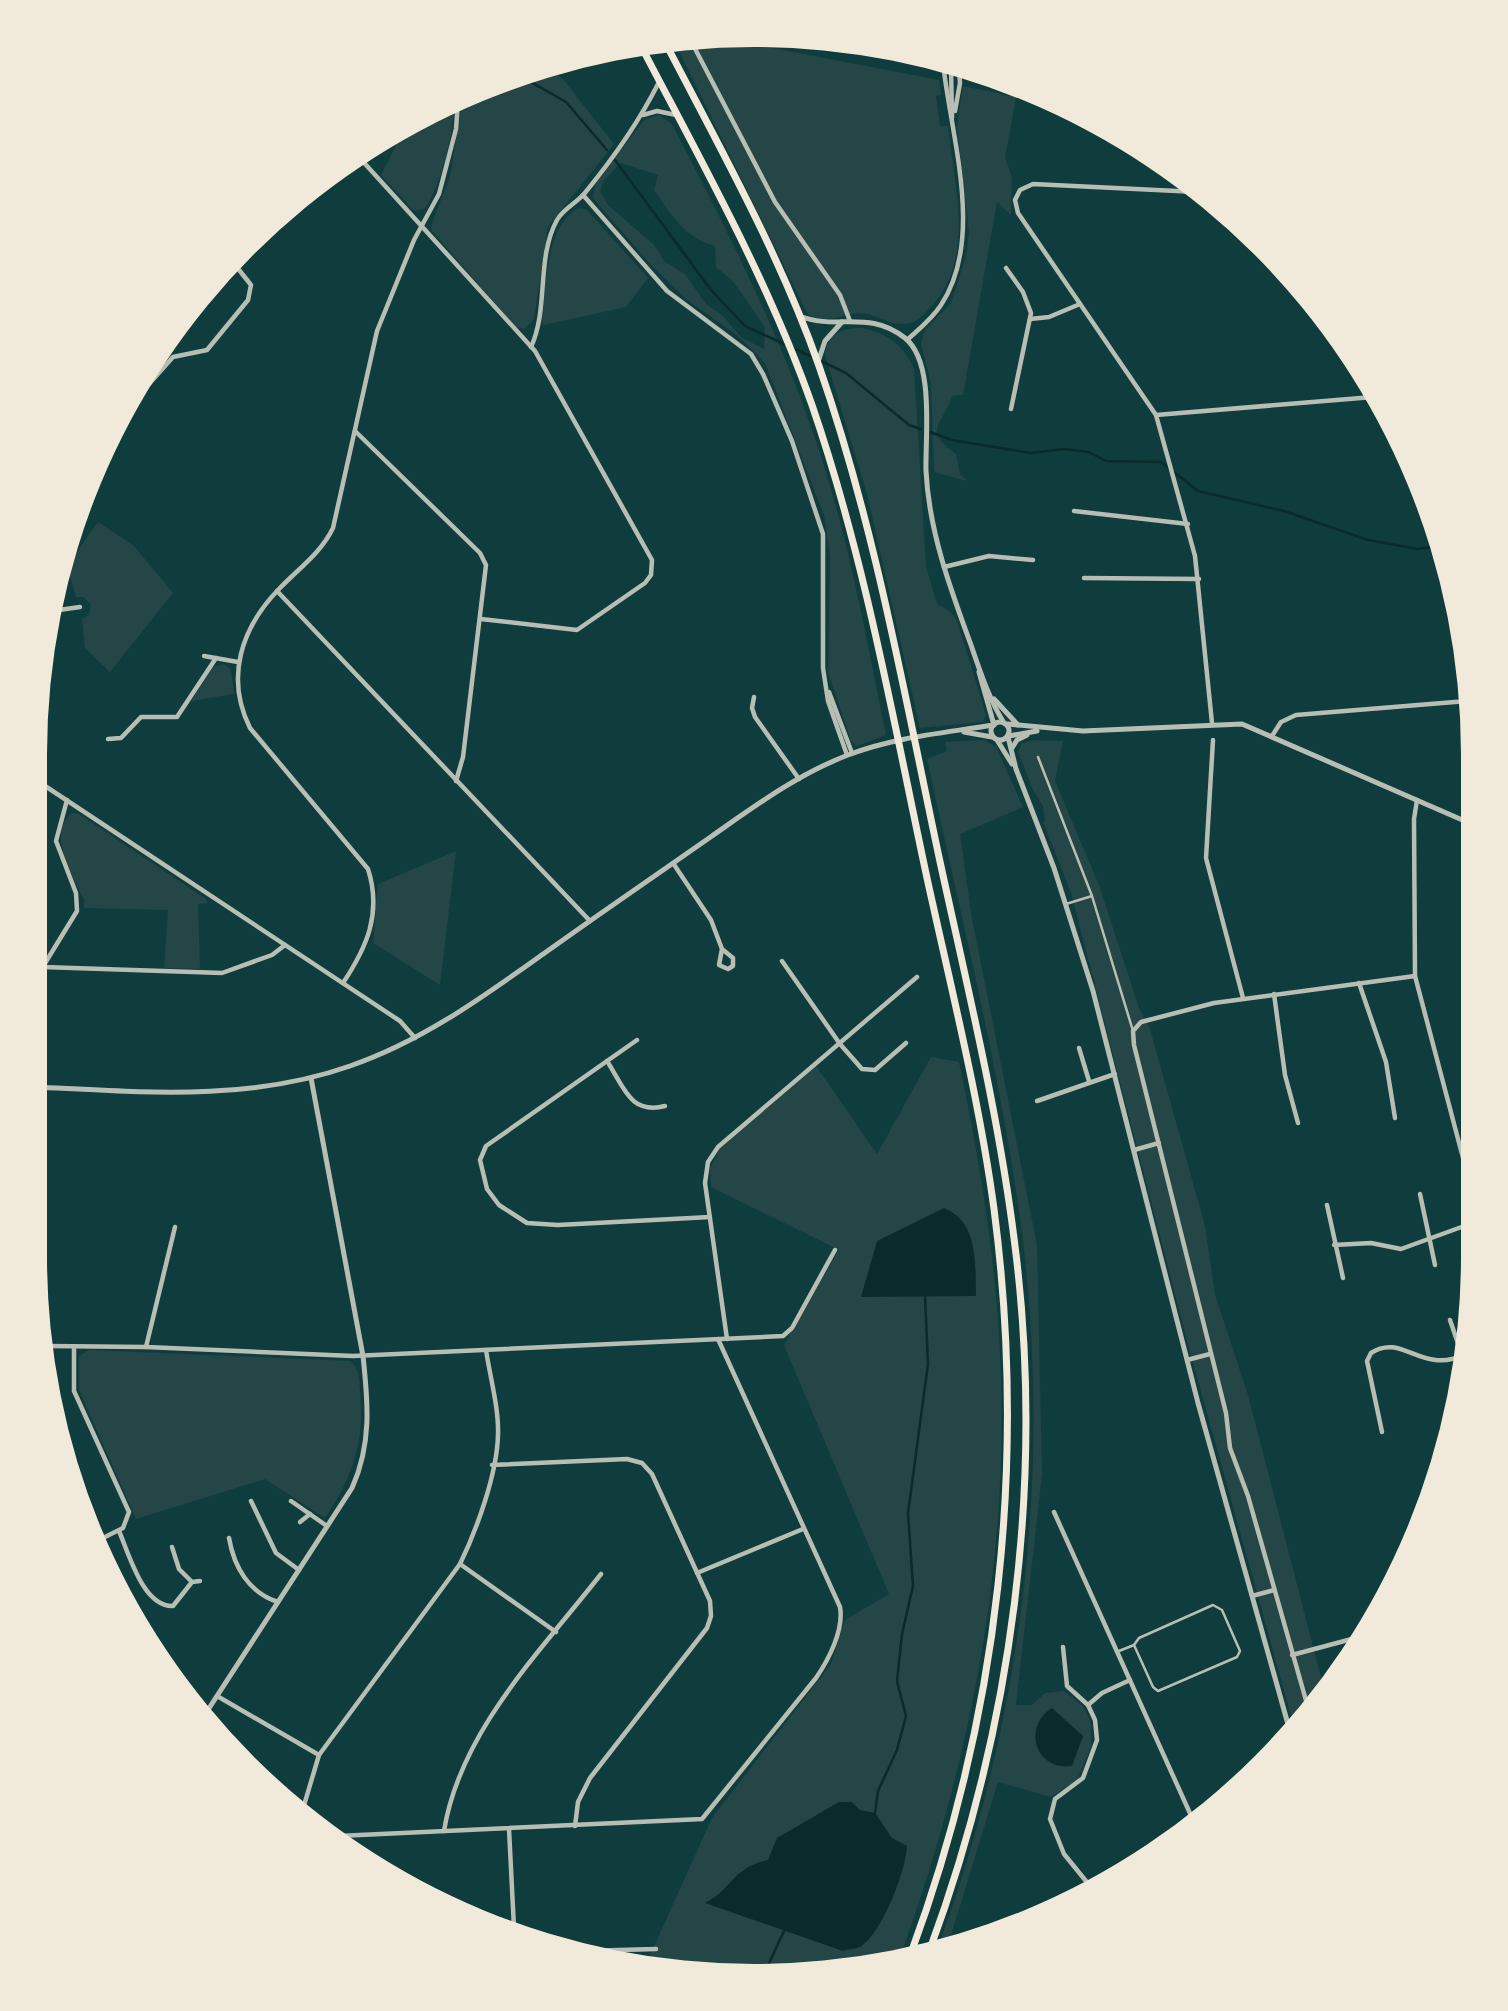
<svg xmlns="http://www.w3.org/2000/svg" width="1508" height="2011" font-family="Barlow,sans-serif">
<style>
.green{fill:#244646;fill-rule:evenodd}
.water{fill:#0a2a2b}
.lines{fill:none;stroke-linecap:round;stroke-linejoin:round}
.stream{stroke:#0a2a2b;stroke-width:2.5}
.service{stroke:#b8beb3;stroke-width:2.5}
.minor{stroke:#b8beb3;stroke-width:4.5}
.tertiary{stroke:#b8beb3;stroke-width:5}
.primary{stroke:#f1e9da;stroke-width:7}
</style>
<rect width="100%" height="100%" fill="#0f3d3e"/>
<!-- green -->
<g class="green">
<path d="M720,38L939,80L941,95L936,96L940,126H948C954,185 976,259 931,307C923,315 916,324 904,324C892,325 880,317 868,314C848,309 824,328 807,313L675,43Z"/>
<polygon points="545,70 562,78 614,144 548,227 534,319 525,329 516,327 432,231 431,225 450,177 463,98 478,90"/>
<path d="M963,86L1016,97L1005,158L1012,177L1011,215L997,202L963,395L952,396C943,425 921,430 956,454L960,474L967,481L934,472L931,383L921,344L925,330L951,303L966,256L969,233L957,126Z"/>
<path d="M455,102C454,130 441,188 424,209L413,210L381,175L404,130Z"/>
<path d="M659,115L672,124C723,223 774,321 811,427C847,527 865,632 886,735L857,746L851,741L828,672L830,557L824,515L765,363L739,337L686,299L651,265L593,198L595,185L644,120ZM621,163L658,175L654,190C672,215 683,237 715,246L716,267L732,280L765,327L764,349L741,337L723,316L706,304L685,274L664,261L654,245L608,205L600,192L603,181Z"/>
<path d="M578,208L586,209L648,278L626,307L544,325L541,322C547,288 544,228 578,208Z"/>
<path d="M861,328C886,332 904,345 914,369L926,567L937,604L951,612L957,621L986,715L983,722L920,728L867,494L825,355C827,334 842,328 861,328Z"/>
<polygon points="98,522 133,545 173,593 110,672 85,648 82,619 89,615 91,605 84,597 76,597 67,566"/>
<polygon points="224,664 231,670 234,694 191,701 213,667"/>
<path d="M984,740L996,747L1023,807L960,834L972,919L1037,1245L1042,1474L1016,1705H1032L1045,1693L1064,1691L1083,1706L1091,1722V1746L1077,1781L1051,1797L998,1782L948,1945L938,1947C1021,1724 1052,1478 1023,1242C1003,1080 961,919 927,759L947,751L945,742Z"/>
<polygon points="1034,740 1063,741 1055,781 1099,885 1139,1008 1150,1029 1205,1226 1215,1295 1248,1395 1324,1689 1295,1730 1189,1348 1071,893 1043,822 1045,821 1043,806 1033,790 1018,752 1022,743"/>
<path d="M72,813L79,814L206,899L207,903L198,904L200,969L164,968L168,910L84,908V899C73,876 46,834 72,813Z"/>
<polygon points="456,851 440,985 373,943 378,884"/>
<path d="M931,1057L959,1062C981,1166 998,1271 1001,1378C1007,1576 968,1769 901,1954L801,1974L646,1964L712,1818L831,1664L845,1620L889,1594L784,1345L839,1250L711,1187L710,1169L720,1149L816,1066L877,1154Z"/>
<path d="M89,1350L350,1361C360,1369 359,1379 360,1391C365,1441 353,1477 325,1518L265,1479L136,1519L79,1390V1356Z"/>
</g>
<!-- water -->
<g class="water">
<path d="M944,1208C979,1222 975,1264 976,1296L861,1297L877,1241Z"/>
<path d="M1052,1708L1083,1736L1072,1766C1035,1771 1022,1727 1052,1708Z"/>
<path d="M839,1802H852L860,1810L875,1813L892,1838L907,1846C906,1870 882,1934 860,1947C855,1949 848,1949 843,1951L705,1903C734,1888 731,1868 768,1860L777,1838Z"/>
</g>
<g class="lines">
<!-- stream -->
<g class="stream">
<polyline points="522,77 566,102 607,150"/>
<polyline points="615,160 711,290 745,326 784,344"/>
<polyline points="793,348 812,357"/>
<polyline points="821,361 846,373 909,425 921,429"/>
<polyline points="930,432 952,440 1031,453 1064,449 1089,452 1106,461 1161,462 1198,491 1284,511 1368,540 1418,549 1440,546"/>
<polyline points="875,1813 878,1791 897,1750 906,1716 897,1681 902,1634 913,1586 908,1513 928,1364 925,1297"/>
<polyline points="765,1972 784,1931"/>
</g>
<!-- service -->
<g class="service">
<polyline points="1038,757 1092,896 1133,1031"/>
<polyline points="1066,904 1092,896"/>
<polyline points="1119,1651 1134,1645 1139,1638 1213,1605 1222,1610 1240,1651 1237,1657 1158,1691 1153,1687 1134,1645"/>
</g>
<!-- minor -->
<g class="minor">
<polyline points="691,41 775,202 840,295 850,321"/>
<polyline points="951,66 952,118"/>
<polyline points="955,111 960,83 959,68"/>
<polyline points="643,115 657,111 676,115"/>
<polyline points="357,155 535,351 652,560 651,575 645,583 577,630 481,619"/>
<polyline points="1197,192 1033,184 1020,190 1015,200 1018,213 1156,415 1195,556 1212,723"/>
<polyline points="583,195 667,291 751,354 763,374 792,441 823,534 823,668 828,701 847,755"/>
<polyline points="1006,268 1023,292 1031,313 1011,409"/>
<polyline points="1030,319 1049,317 1080,304"/>
<path d="M907,340C919,329 932,319 941,305C985,238 951,138 943,63"/>
<path d="M531,347C549,308 536,258 557,220C563,209 575,204 584,194C612,160 639,122 659,82"/>
<polyline points="149,384 173,357 207,350 248,300 251,285 232,261"/>
<polyline points="1156,415 1373,397"/>
<polyline points="355,431 480,553 486,565 463,757 456,781"/>
<polyline points="87,494 93,494"/>
<polyline points="1074,511 1188,524"/>
<polyline points="944,567 989,556 1033,560"/>
<polyline points="1084,578 1199,579"/>
<polyline points="277,591 590,921"/>
<polyline points="52,611 80,607"/>
<polyline points="204,656 238,662"/>
<polyline points="829,692 852,753"/>
<polyline points="754,697 752,708 755,717 799,779"/>
<polyline points="1272,736 1281,722 1296,715 1467,701"/>
<polyline points="108,739 121,738 141,717 177,717 216,658"/>
<polyline points="1213,740 1206,858 1243,998"/>
<polyline points="36,780 400,1021 415,1038"/>
<polyline points="1417,800 1414,819 1415,976 1467,1173"/>
<polyline points="673,863 711,920 722,949 733,958 733,966 728,969 719,965 722,949"/>
<polyline points="782,961 840,1044 862,1069 875,1070 906,1043"/>
<polyline points="43,967 222,973 272,955 285,945"/>
<polyline points="36,978 77,911 76,893 56,841 67,800"/>
<path d="M343,983C367,947 382,913 368,869L250,728C225,678 241,628 279,589C298,569 321,553 333,528L377,331L414,240L439,194L456,129L458,101"/>
<polyline points="1359,983 1386,1062 1395,1118"/>
<polyline points="1274,994 1285,1075 1298,1123"/>
<polyline points="637,1040 486,1146 480,1160 487,1189 499,1205 527,1223 558,1225 710,1217"/>
<polyline points="1079,1048 1089,1081"/>
<path d="M607,1061C624,1087 630,1115 665,1106"/>
<polyline points="1037,1101 1115,1074"/>
<polyline points="1134,1150 1159,1143"/>
<polyline points="1420,1194 1435,1265"/>
<polyline points="1327,1205 1343,1278"/>
<polyline points="1334,1245 1371,1243 1401,1249 1467,1225"/>
<polyline points="1450,1320 1464,1361"/>
<polyline points="727,1339 705,1183 708,1162 718,1147 917,977"/>
<polyline points="47,1346 146,1347 353,1356 783,1336 792,1328 835,1250"/>
<polyline points="146,1347 175,1227"/>
<polyline points="74,1348 74,1391 129,1512 123,1528 99,1540"/>
<polyline points="1187,1360 1210,1354"/>
<path d="M1382,1432L1367,1361L1371,1353C1403,1332 1421,1376 1466,1354"/>
<polyline points="492,1465 627,1459 642,1463 652,1474 710,1601 711,1616 707,1628 590,1778 578,1802 575,1826"/>
<polyline points="251,1501 276,1553 299,1570"/>
<polyline points="291,1501 327,1526"/>
<polyline points="1054,1512 1193,1820"/>
<polyline points="300,1522 310,1514"/>
<path d="M119,1531C129,1554 143,1607 173,1606L192,1582L200,1581"/>
<path d="M229,1538C234,1567 249,1593 278,1602"/>
<polyline points="172,1547 179,1569 192,1582"/>
<polyline points="460,1564 556,1632"/>
<polyline points="697,1573 803,1529"/>
<polyline points="1252,1596 1274,1590"/>
<polyline points="128,1607 131,1605"/>
<polyline points="1063,1647 1067,1686 1088,1705 1095,1720 1097,1740 1083,1778 1055,1799 1050,1819 1064,1854 1090,1886"/>
<polyline points="1292,1655 1363,1636"/>
<polyline points="217,1696 319,1755"/>
<polyline points="1088,1705 1102,1693 1130,1680"/>
<polyline points="1309,1711 1248,1496 1230,1448 1226,1413 1134,1045 1133,1031 1141,1022 1214,1003 1415,976"/>
<polyline points="1288,1724 1304,1718"/>
<path d="M302,1812L319,1755L460,1564C477,1529 497,1474 498,1435C499,1408 490,1377 486,1350"/>
<polyline points="509,1829 514,1928"/>
<path d="M444,1831C460,1731 541,1651 601,1574"/>
<path d="M338,1836L702,1819L816,1678C829,1659 844,1630 840,1607L718,1339"/>
<polyline points="582,1951 656,1949"/>
</g>
<!-- tertiary -->
<g class="tertiary">
<path d="M799,316C838,331 868,309 905,338C935,362 925,436 926,471C929,531 950,588 971,645C980,671 989,699 1004,723"/>
<polyline points="818,362 825,341 842,322"/>
<polyline points="979,672 994,725"/>
<polyline points="994,699 1018,725"/>
<circle cx="1000" cy="731" r="9"/>
<polyline points="1007,724 1083,731 1242,724 1467,822"/>
<polyline points="964,732 992,737"/>
<polyline points="1009,736 1037,731"/>
<polyline points="1008,737 1016,769 1054,868 1093,991 1198,1403 1291,1735"/>
<polyline points="997,740 1012,764"/>
<polyline points="1012,748 1017,740 1027,735"/>
<path d="M35,1087C142,1092 248,1102 350,1066C423,1041 484,996 546,952C601,913 656,875 712,836C755,806 798,774 848,755C894,737 945,733 993,725"/>
<path d="M204,1716L352,1488C372,1444 368,1402 363,1356L311,1078"/>
</g>
<!-- primary -->
<g class="primary">
<path d="M666,44C720,148 780,255 819,366C875,526 904,693 939,857C967,986 999,1115 1015,1246C1045,1482 1012,1727 930,1949"/>
<path d="M641,46C702,163 768,280 812,405C865,559 893,719 927,878C951,988 979,1098 994,1209C1027,1461 999,1715 911,1953"/>
</g>
</g>
<!-- crop -->
<path d="M0 0H1508V2011H0ZM754 47H754A707 707 0 0 1 1461 754V1257A707 707 0 0 1 754 1964H754A707 707 0 0 1 47 1257V754A707 707 0 0 1 754 47Z" fill="#f1e9da" fill-rule="evenodd"/>
</svg>
